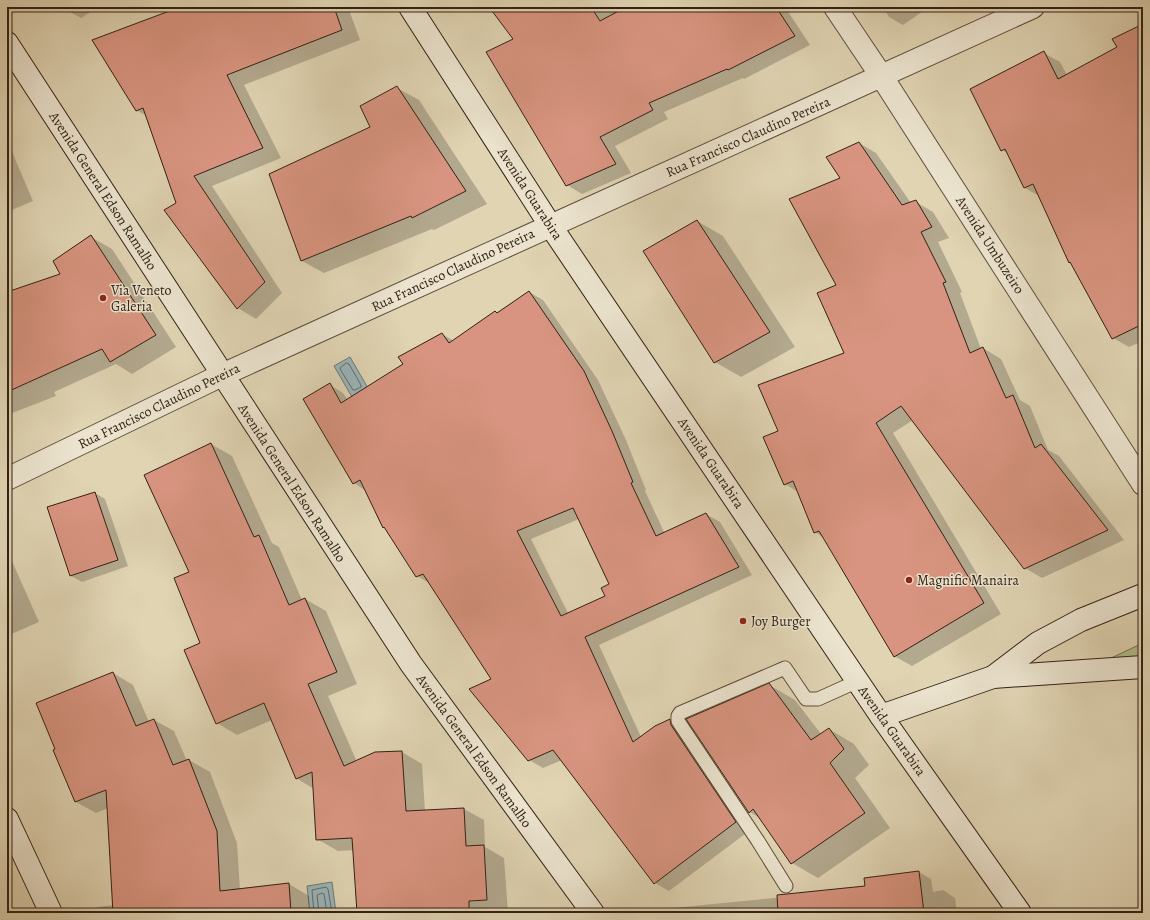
<svg xmlns="http://www.w3.org/2000/svg" width="1150" height="920" font-family="Alegreya,serif">
<style>
.green{fill:#b1bd8e;stroke:#726f51}
.water{fill:#9ab5b9;stroke:#707a77}
.shadow{fill:#0003;fill-rule:evenodd}
.lines{fill:none;stroke-linecap:round;stroke-linejoin:round}
.shore{stroke:#666b66;stroke-width:1}
.building{fill:#d89480;stroke:#322114;fill-rule:evenodd}
.lane-casing{stroke:#5e4e3c;stroke-width:15}
.street-casing{stroke:#5e4e3c;stroke-width:24}
.secondary-casing{stroke:#322114;stroke-width:24}
.lane{stroke:#ebe3ce;stroke-width:13}
.street{stroke:#ebe3ce;stroke-width:22}
.secondary{stroke:#ebe3ce;stroke-width:22}
.poi-dot{fill:#8f2418;stroke:#ebe3ce;stroke-width:1.5}
.labels{text-anchor:middle;dominant-baseline:central;stroke-width:3;stroke-linejoin:round;paint-order:stroke}
.street-label{font-size:14px;fill:#322114;stroke:#ebe3ce}
.poi-label{font-size:14px;fill:#322114;stroke:#ebe3ce;text-anchor:start}
</style>
<rect width="100%" height="100%" fill="#e0d4b3"/>
<filter id="stains"><feTurbulence type="fractalNoise" baseFrequency=".005" numOctaves="4"/><feColorMatrix values="0 0 0 0 .2 0 0 0 0 .09 0 0 0 0 .02 0 0 0 .5 -.17"/></filter>
<radialGradient id="worn" r=".72"><stop offset=".6" stop-color="#630" stop-opacity="0"/><stop offset="1" stop-color="#630" stop-opacity=".3"/></radialGradient>
<!-- green -->
<polygon class="green" points="1143,643 1143,656 1109,659"/>
<!-- water -->
<g class="water">
<polygon points="350,357 368,388 352,397 334,366"/>
<polygon points="332,882 336,913 310,913 307,886"/>
</g>
<!-- shadow -->
<g class="shadow">
<polygon points="61,7 99,7 81,18"/>
<polygon points="183,7 348,7 360,40 244,85 281,158 212,186 282,293 256,319 238,308 177,204 147,116 136,110"/>
<polygon points="490,7 785,7 810,45 744,79 743,78 664,112 668,119 615,146 631,173 582,194 567,185 515,40"/>
<polygon points="883,7 929,7 903,25 889,17"/>
<polygon points="1143,25 1143,341 1129,347 1113,338 1072,264 1069,262 1039,196 1025,188 1009,154 1002,150 1044,53 1060,62 1067,75 1118,48"/>
<polygon points="397,88 419,100 487,204 434,230 432,229 324,273 302,261 270,174 372,128"/>
<polygon points="7,140 33,201 7,212"/>
<polygon points="859,143 876,153 911,203 916,202 933,212 949,238 938,242 962,292 960,293 981,349 983,348 1001,359 1020,400 1030,406 1048,450 1059,456 1124,540 1042,578 1025,568 913,420 893,433 1001,614 912,666 894,656 824,538 815,532 798,492 785,484 780,431 845,353 837,285 842,178"/>
<polygon points="697,221 723,236 795,347 741,377 715,362"/>
<polygon points="91,237 112,249 176,347 132,374 116,364 54,392 56,396 7,415 7,293 62,274"/>
<path d="M529,292L543,300L598,380L626,440L646,490L645,491L665,534L706,514L720,522L752,575L599,645L641,737L670,720L684,728L749,831L669,891L655,883L562,760L543,768L529,760L493,679L431,584L417,576L387,529L383,527L366,491L354,483L304,400L330,385L343,393L348,400L404,365L442,334L454,341ZM579,519L610,584L606,596L568,613L531,539Z"/>
<polygon points="211,444 232,456 272,543 279,547 302,600 305,599 326,611 357,684 328,696 357,762 402,752 422,764 425,811 464,809 484,820 485,847 504,858 508,913 358,913 354,850 338,851 317,839 314,789 296,778 272,720 237,735 217,723 201,643 191,572"/>
<polygon points="95,493 105,499 128,566 82,582 71,576 48,508"/>
<polygon points="7,550 39,622 7,636"/>
<polygon points="113,673 133,685 149,722 154,720 174,731 187,761 189,760 210,772 237,843 240,890 289,884 309,896 310,913 100,913 97,907 114,905 108,808 96,813 76,802"/>
<polygon points="769,685 795,700 821,734 829,729 854,744 869,765 855,778 890,828 818,878 792,863 761,819 750,812"/>
<polygon points="919,872 931,879 933,892 943,890 955,898 957,913 665,913 663,909 814,894 866,887"/>
</g>
<g class="lines">
<!-- shore -->
<g class="shore">
<polygon points="347,363 349,364 361,385 361,387 355,390 353,390 340,369 341,367"/>
<polyline points="314,913 312,890 326,887 328,889 332,913"/>
<polyline points="319,913 317,895 322,893 324,894 327,913"/>
</g>
</g>
<!-- building -->
<g class="building">
<polygon points="180,7 334,7 342,30 227,75 263,148 194,176 265,282 237,309 164,210 176,203 143,108 136,111 92,40"/>
<polygon points="489,7 591,7 600,21 626,7 776,7 795,36 728,70 727,69 649,103 653,110 600,137 616,164 566,186 486,52 513,39"/>
<polygon points="1143,24 1143,324 1112,339 1070,262 1069,263 1033,184 1024,188 1005,149 1001,151 970,89 1044,51 1058,79 1117,47 1112,39"/>
<polygon points="397,86 466,191 412,218 411,216 301,261 269,174 370,127 360,106"/>
<polygon points="859,142 902,205 916,200 932,227 921,232 946,282 943,283 970,353 983,347 1006,398 1013,395 1035,448 1041,444 1108,530 1024,569 901,406 876,423 984,603 894,657 819,531 814,533 793,481 784,485 763,437 778,431 758,385 844,353 817,293 836,285 789,199 840,178 826,157"/>
<polygon points="697,220 770,332 714,363 643,251"/>
<polygon points="91,235 156,335 110,362 102,349 7,392 7,292 60,274 53,261"/>
<path d="M529,291L584,371L612,431L633,482L631,483L656,536L706,513L739,567L585,637L633,742L655,726L670,719L671,725L736,822L654,884L553,750L528,761L469,689L491,679L423,574L416,577L384,527L383,528L360,480L353,484L303,399L330,383L341,403L403,364L398,357L442,333L449,343L495,311L497,313ZM573,508L609,584L601,588L605,596L561,616L517,531Z"/>
<polygon points="211,443 254,537 259,535 289,605 305,598 337,672 308,684 344,766 375,752 402,751 406,811 464,808 466,846 484,845 487,900 469,901 469,909 431,912 431,913 357,913 352,838 316,840 312,772 296,779 264,703 216,724 184,650 200,643 174,578 189,572 144,475"/>
<polygon points="95,492 118,560 70,576 47,507"/>
<polygon points="113,672 136,726 154,719 173,765 189,759 217,831 220,891 289,883 291,913 113,913 106,790 75,802 53,750 55,749 36,703"/>
<polygon points="769,683 811,740 829,728 844,749 830,763 865,813 791,864 753,809 749,813 686,719"/>
<polygon points="919,871 924,913 778,913 777,895 865,886 864,878"/>
</g>
<g class="lines">
<!-- lane casing -->
<g class="lane-casing">
<polyline id="lane" points="786,886 758,841 678,721 678,716 680,713 785,668 806,699 818,699 858,681"/>
</g>
<!-- street casing -->
<g class="street-casing">
<g id="street">
<polyline points="835,7 882,77 1143,484"/>
<polyline points="7,479 222,375 1033,7"/>
</g>
</g>
<!-- secondary casing -->
<g class="secondary-casing">
<g id="secondary">
<polyline points="410,7 550,225 881,716 1020,913"/>
<polyline points="7,43 411,664 593,913"/>
<polyline points="993,677 1038,643 1081,620 1143,595"/>
<polyline points="881,716 993,677 1143,667"/>
<polyline points="7,819 51,913"/>
</g>
</g>
<!-- lane -->
<use href="#lane" class="lane"/>
<!-- street -->
<use href="#street" class="street"/>
<!-- secondary -->
<use href="#secondary" class="secondary"/>
</g>
<!-- markers -->
<g class="poi-dot">
<circle cx="103" cy="298" r="4"/>
<circle cx="909" cy="580" r="4"/>
<circle cx="743" cy="621" r="4"/>
</g>
<g class="labels">
<!-- street labels -->
<g class="street-label">
<text transform="translate(748 137) rotate(-24)">Rua Francisco Claudino Pereira</text>
<text transform="translate(103 191) rotate(57)">Avenida General Edson Ramalho</text>
<text transform="translate(530 194) rotate(57)">Avenida Guarabira</text>
<text transform="translate(990 245) rotate(57)">Avenida Umbuzeiro</text>
<text transform="translate(453 270) rotate(-25)">Rua Francisco Claudino Pereira</text>
<text transform="translate(159 406) rotate(-26)">Rua Francisco Claudino Pereira</text>
<text transform="translate(711 463) rotate(56)">Avenida Guarabira</text>
<text transform="translate(292 483) rotate(57)">Avenida General Edson Ramalho</text>
<text transform="translate(892 731) rotate(55)">Avenida Guarabira</text>
<text transform="translate(474 751) rotate(54)">Avenida General Edson Ramalho</text>
</g>
<!-- poi labels -->
<g class="poi-label">
<text x="111" y="290">Via Veneto<tspan x="111" dy="16">Galeria</tspan></text>
<text x="917" y="580">Magnific Manaira</text>
<text x="751" y="621">Joy Burger</text>
</g>
</g>
<!-- margin -->
<rect width="1150" height="920" fill="none" stroke="#e0d4b3" stroke-width="24"/>
<rect x="8" y="8" width="1134" height="904" fill="none" stroke="#322114" stroke-width="2"/>
<rect x="12" y="12" width="1126" height="896" fill="none" stroke="#322114"/>
<rect width="100%" height="100%" filter="url(#stains)"/>
<rect width="100%" height="100%" fill="url(#worn)"/>
</svg>
